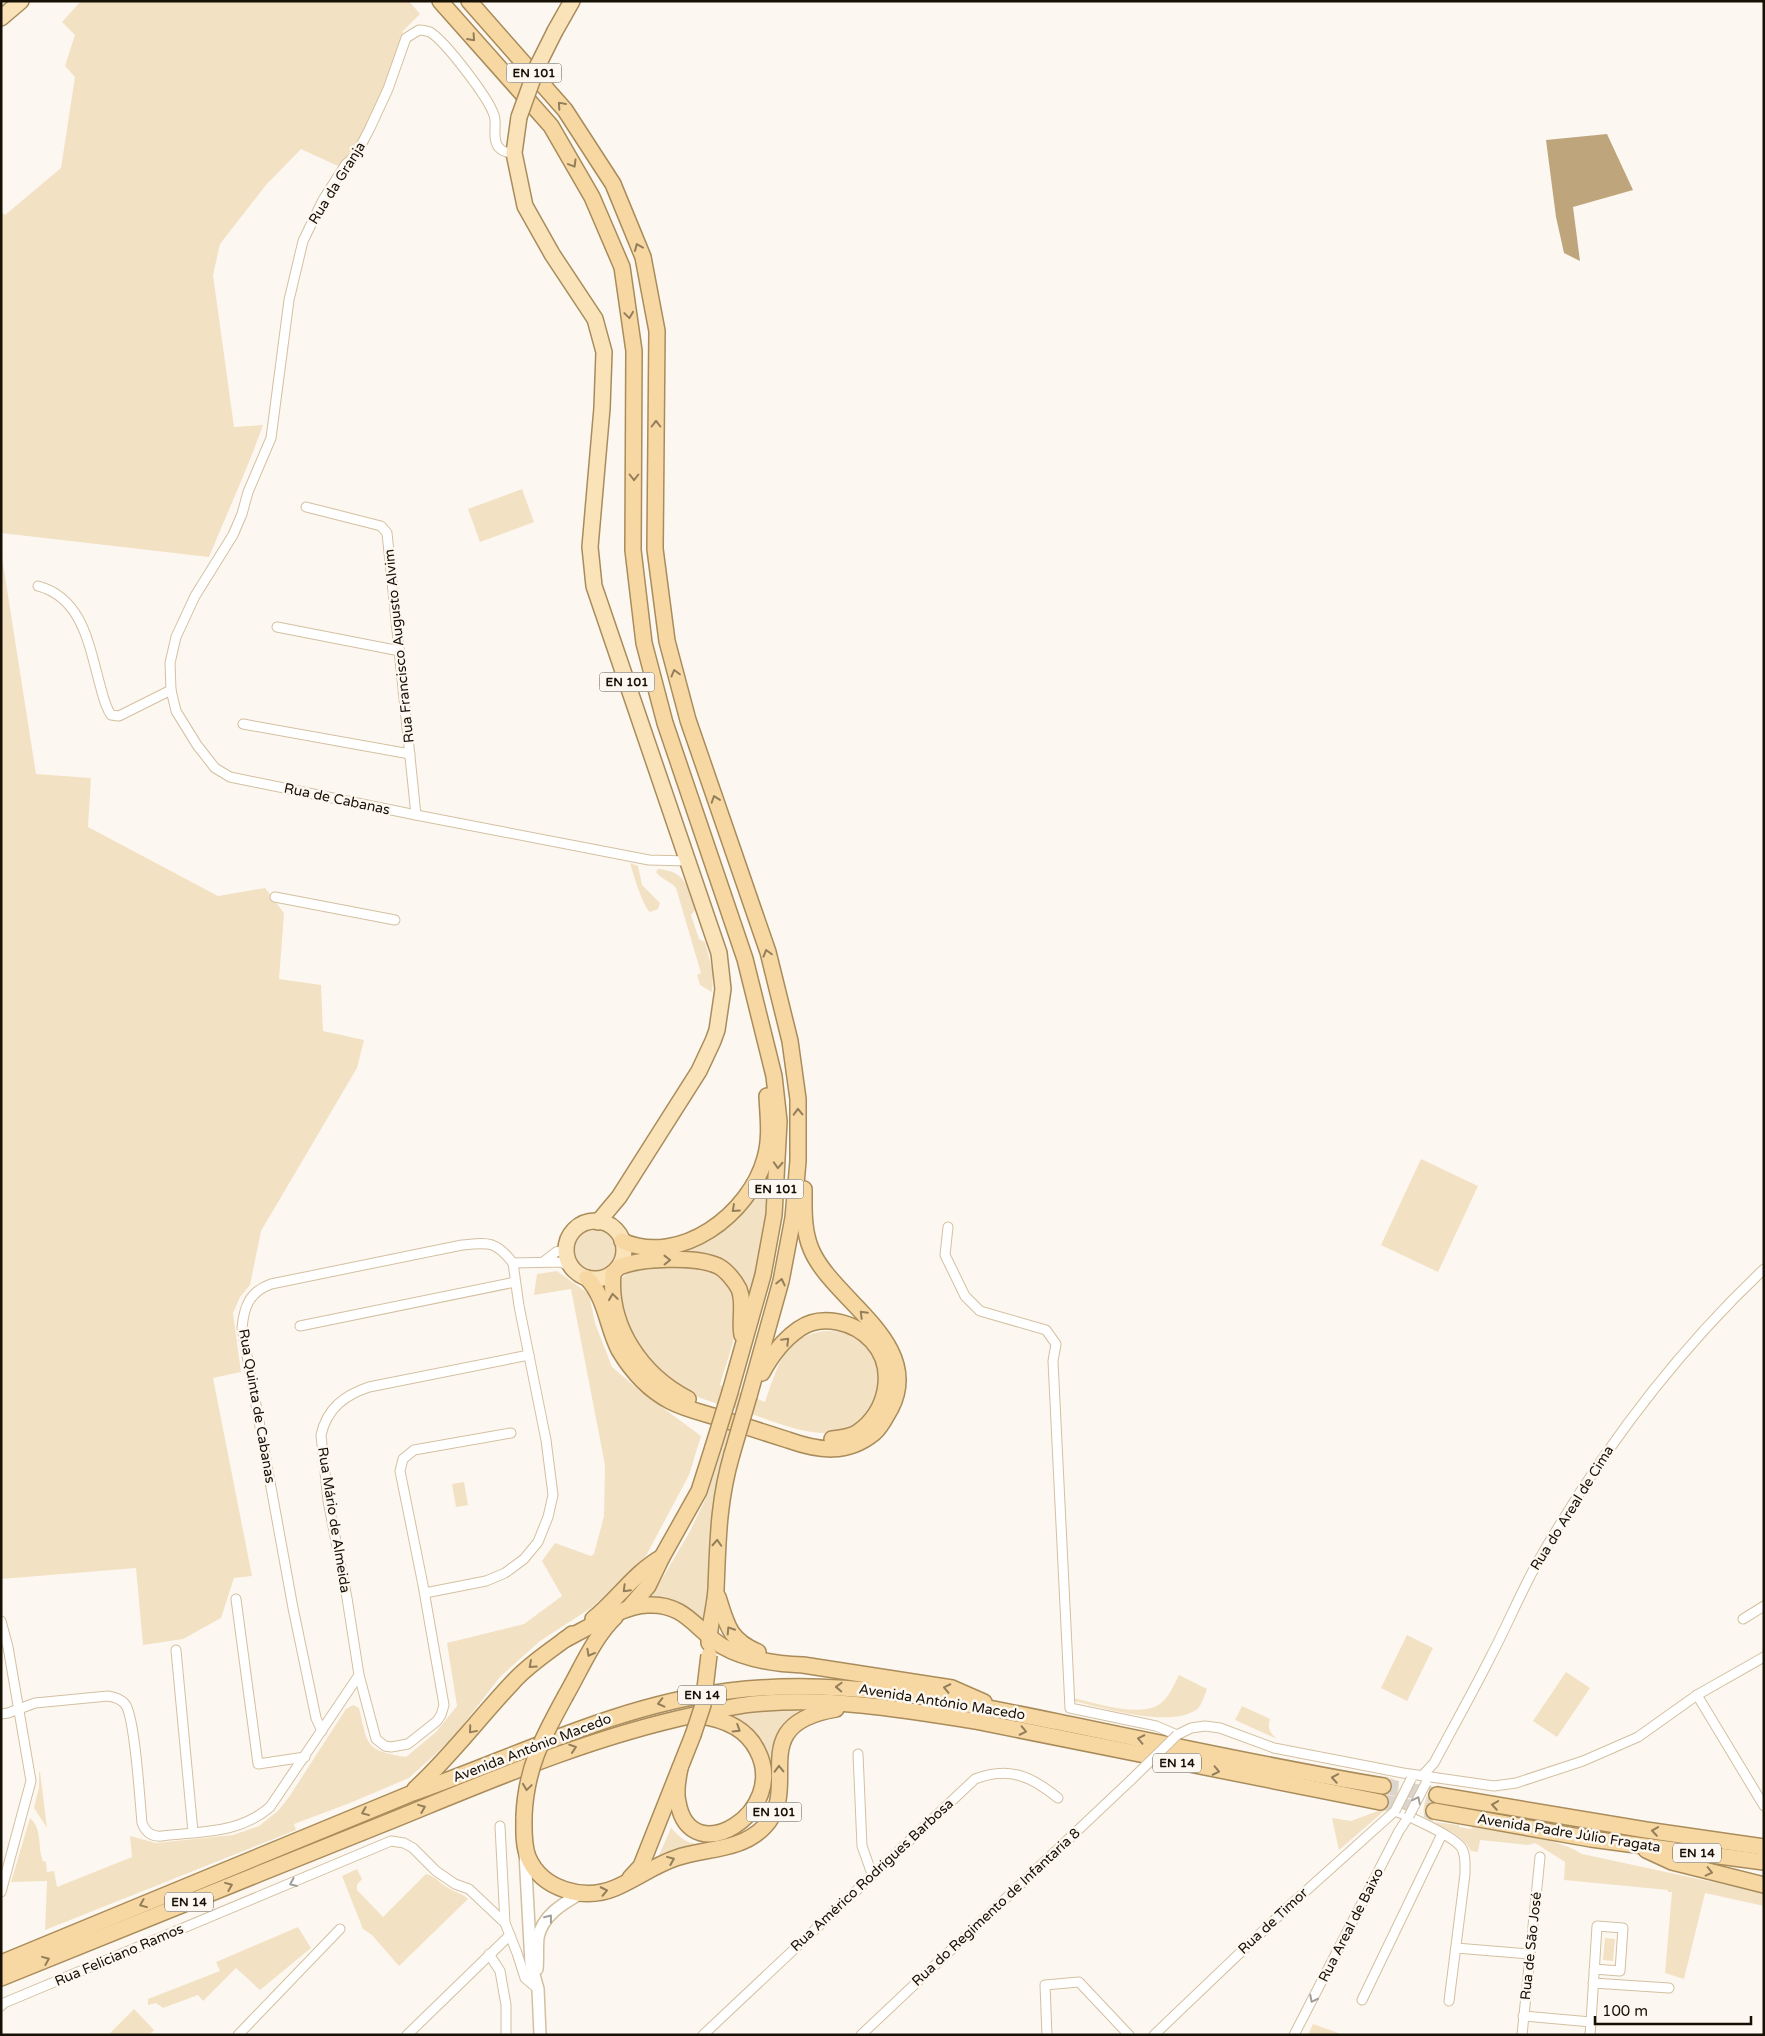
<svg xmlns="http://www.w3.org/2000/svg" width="1765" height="2036" font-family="'Varela Round',sans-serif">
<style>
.green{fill:#f3e1c3}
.water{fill:#bea57b}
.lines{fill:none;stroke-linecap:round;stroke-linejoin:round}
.trunk-tunnel{stroke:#dad5ce;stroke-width:15;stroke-dasharray:15 8;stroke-linecap:butt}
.minor-casing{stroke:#d4c0a0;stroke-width:11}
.tertiary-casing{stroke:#d4c0a0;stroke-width:14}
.primary-casing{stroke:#a98c5b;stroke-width:18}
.trunk-casing{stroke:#a98c5b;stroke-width:18}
.minor{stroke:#fff;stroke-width:9}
.tertiary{stroke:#fff;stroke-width:11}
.primary{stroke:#fae2b9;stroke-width:15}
.trunk{stroke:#f8d8a2;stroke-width:15}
.minor-bridge-casing{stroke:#d4c0a0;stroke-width:11;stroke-linecap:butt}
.primary-bridge-casing{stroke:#a98c5b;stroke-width:18;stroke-linecap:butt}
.trunk-bridge-casing{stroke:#a98c5b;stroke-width:18;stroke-linecap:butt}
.minor-bridge{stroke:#fff;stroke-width:9}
.primary-bridge{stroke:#fae2b9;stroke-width:15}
.trunk-bridge{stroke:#f8d8a2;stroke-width:15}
.oneway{stroke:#937e5b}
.oneway2{stroke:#a29f9b}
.labels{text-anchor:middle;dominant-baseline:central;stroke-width:5;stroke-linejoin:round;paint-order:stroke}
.shield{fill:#fcf8f1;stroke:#5c564c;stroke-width:1}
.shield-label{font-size:12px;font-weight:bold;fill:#171005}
.street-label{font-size:14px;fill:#171005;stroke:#fcf8f1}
</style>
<rect width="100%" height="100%" fill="#fcf8f1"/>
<!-- green -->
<g class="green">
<path d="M81,1H409L420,14L403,31L391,74L354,153L340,167L301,149L266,185L220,244L213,275L234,427L263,425C247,470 227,513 209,557L1,533V212L5,215L61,168L75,77L65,66L75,35L62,22Z"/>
<polygon points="522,489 534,522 480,542 468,509"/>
<polygon points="1,551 36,774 91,778 88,827 218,896 265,888 284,913 279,979 321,985 323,1031 364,1040 357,1068 261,1231 250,1285 240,1297 233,1313 241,1372 213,1378 252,1576 234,1578 221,1618 183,1639 143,1645 136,1568 1,1579"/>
<path d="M630,863L638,866L642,885L660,903L658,909L650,912C643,907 633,873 630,863Z"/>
<path d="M658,869C686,871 688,887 695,910L691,915L699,939L705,942L713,973L712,992L700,985L697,975L701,973L676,888C670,881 661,879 656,872Z"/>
<polygon points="1421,1159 1478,1186 1438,1272 1381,1245"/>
<path d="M770,1168C767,1212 760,1253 751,1296L744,1282L733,1269L629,1258L630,1249L680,1247L756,1190Z"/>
<circle cx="596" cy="1250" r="21"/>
<path d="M663,1267C678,1267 695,1266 709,1271C758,1290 730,1349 720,1385L765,1402C771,1385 776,1367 785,1353C804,1325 851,1323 870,1351C889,1378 877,1422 843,1431C811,1439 773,1421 743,1411C728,1406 711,1403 696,1396C679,1389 656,1373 644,1359C640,1355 638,1348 635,1342C631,1334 624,1324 622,1315C619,1304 619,1292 618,1281L634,1268Z"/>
<path d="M557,1271L589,1294L595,1323L612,1367L639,1390L701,1436L689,1475L647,1554L632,1572L591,1608L540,1641L500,1677L452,1739L409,1778L350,1803L294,1824L296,1830L45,1930L47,1881L11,1882L30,1818C43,1829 37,1847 43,1861L46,1862L47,1872L54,1871L57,1887L132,1857L130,1836L156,1843L233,1835L259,1826L278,1811L289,1797L346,1709L353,1705L359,1708C368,1746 365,1750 406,1757L436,1732L457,1706L447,1643L524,1624L562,1596L542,1561L555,1543L591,1556L594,1554L604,1516L605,1465L571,1289L534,1295L537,1274Z"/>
<path d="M728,1429L734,1431L708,1625C688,1605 680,1600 652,1596L689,1533L707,1496Z"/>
<polygon points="464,1482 468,1505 456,1507 452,1484"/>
<polygon points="1407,1635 1433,1648 1407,1701 1381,1688"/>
<polygon points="1566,1672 1590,1688 1557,1737 1533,1721"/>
<path d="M1179,1675L1207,1689C1204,1696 1202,1706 1196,1710C1168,1728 1104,1708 1073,1701V1698C1096,1703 1139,1718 1160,1704C1169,1697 1174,1685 1179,1675Z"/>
<path d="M1242,1706L1270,1719C1267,1728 1270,1733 1277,1739L1235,1720Z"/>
<path d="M785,1710L808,1711L797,1718C789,1745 777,1803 761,1823C746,1842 681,1855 656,1862L671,1828C677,1834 683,1841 692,1843C710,1848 748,1837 759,1822C781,1795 776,1751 750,1728C745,1723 737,1719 731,1715L759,1711Z"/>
<polygon points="39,1772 40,1772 47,1828 34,1808 39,1787"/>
<polygon points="1385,1776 1396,1780 1399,1783 1398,1796 1392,1804 1339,1850 1332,1818 1351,1821 1378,1811"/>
<path d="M1439,1785L1433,1822L1459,1825V1827L1471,1829L1472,1827C1506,1833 1553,1836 1582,1854L1764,1893V1906L1705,1893L1684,1979L1665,1973L1672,1892H1668V1890L1564,1880L1565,1862L1535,1843L1528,1845L1480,1840L1478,1852L1471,1851C1459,1827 1432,1829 1425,1817C1422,1812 1424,1804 1426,1798C1428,1791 1432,1787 1439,1785Z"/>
<path d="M357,1869L362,1879L357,1885V1890L383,1917L426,1874C436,1876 441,1885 450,1889C456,1893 462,1893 468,1899L399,1966L372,1935L363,1929L342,1876Z"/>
<polygon points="298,1927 311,1948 260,1990 236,1968 203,2001 198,1995 163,2008 156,2003 148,2005 148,1999 220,1971 216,1962"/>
<polygon points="1605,1938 1615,1939 1613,1961 1603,1960"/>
<polygon points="134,2009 154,2030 149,2035 108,2035"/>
<polygon points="1313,2024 1344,2035 1308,2035"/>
</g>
<!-- water -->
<polygon class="water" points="1607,134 1633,190 1573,207 1580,261 1564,253 1556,217 1546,140"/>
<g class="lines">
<!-- trunk-tunnel -->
<g class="trunk-tunnel">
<polyline points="1383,1786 1437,1795"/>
<polyline points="1380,1802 1434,1811"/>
</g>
<!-- minor casing -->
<g class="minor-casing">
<g id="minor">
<path d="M514,153C506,153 498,150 496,142C493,133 497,123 494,115C488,97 445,41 430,32C427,31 422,30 419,30L406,38L388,89L370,128L356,155L346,164L323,200L303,241L289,300L271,438L248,492L242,514L233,535L195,596L176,637L170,663L171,690L176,711L197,745L215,768L230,777L416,815L649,860L688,861"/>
<polyline points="306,507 381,526 387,533 416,815"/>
<path d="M38,586C83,598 89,646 100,685C103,696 105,706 111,715L119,716L171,690"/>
<polyline points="277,627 400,651"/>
<polyline points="243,724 410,754"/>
<polyline points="275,897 395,920"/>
<polyline points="948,1227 945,1255 965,1296 980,1311 1046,1330 1056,1344 1053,1361 1070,1708 1156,1726 1177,1735 1191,1728 1205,1726 1220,1728 1274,1748 1403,1773 1494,1786 1516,1783 1583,1761 1638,1737 1697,1695 1764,1657"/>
<polyline points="543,1262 556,1252 566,1250"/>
<polyline points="513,1263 561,1262 572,1268"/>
<polyline points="300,1326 515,1282"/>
<path d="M511,1433L414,1450L403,1459L400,1471L423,1585L444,1705L441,1715L437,1721L408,1744L391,1747L385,1746L376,1739L359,1675L347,1598L328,1501L321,1435C327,1408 345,1395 369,1387L529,1355"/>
<polyline points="425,1593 486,1581 505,1573 524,1559 538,1542 548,1517 553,1495 546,1440 519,1306 513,1263"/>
<polyline points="236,1599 258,1764 305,1757"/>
<polyline points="1743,1619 1764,1606"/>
<polyline points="1,1621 8,1647 31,1781 1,1892"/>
<polyline points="176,1650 193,1832"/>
<polyline points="1697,1695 1764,1806"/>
<path d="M1,1714L8,1713L35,1703L108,1696C114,1697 121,1699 125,1704C135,1716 140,1803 142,1823C146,1833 152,1837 162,1836C202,1831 239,1834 270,1807L359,1675"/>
<path d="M322,1731L316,1718L293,1608L242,1328C244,1307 249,1292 271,1284L462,1245C489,1242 496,1241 513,1263"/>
<polyline points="858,1754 862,1846 872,1874"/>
<path d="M1422,1776L1434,1763C1453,1727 1473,1692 1491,1656C1508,1624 1522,1589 1540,1558C1601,1452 1675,1353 1764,1269"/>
<polyline points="500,1826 505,1923"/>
<polyline points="1456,1948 1529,1954"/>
<polyline points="489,1954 500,1971 506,2005 506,2035"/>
<polyline points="1593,1983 1669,1988"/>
<polyline points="1362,2000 1442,1834"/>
<polyline points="1,2006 4,2003 391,1841 404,1843 413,1848 436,1871 455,1884 469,1889 505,1923 517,1953 525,1978 538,1989"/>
<polyline points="1523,2016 1591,2022 1590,2035"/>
<polyline points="1591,2022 1597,1926 1623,1928 1620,1971 1594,1969"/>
<polyline points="238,2035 340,1929"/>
<polyline points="407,2035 510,1935"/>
<path d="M703,2035L975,1779C1009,1766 1031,1776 1058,1798"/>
<polyline points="861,2035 1131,1780"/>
<polyline points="1047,2035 1045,1985 1079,1982 1129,2035"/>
<path d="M1154,2035L1288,1907L1395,1811C1409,1816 1453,1836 1461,1847C1466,1854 1465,1865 1465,1874L1449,2001"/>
<polyline points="1294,2035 1399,1831 1409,1816"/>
<polyline points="1522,2035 1540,1857"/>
</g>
</g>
<!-- tertiary casing -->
<g class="tertiary-casing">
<g id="tertiary">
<polyline points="525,1853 531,1964 538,1989 540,2035"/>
<path d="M537,1969C538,1959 537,1948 538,1938C542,1916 562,1904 580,1894"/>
</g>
</g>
<!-- primary casing -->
<g class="primary-casing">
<g id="primary">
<polyline points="1,18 21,1"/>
<polyline points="555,31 572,1"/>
<polyline points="519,117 514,153 525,206 552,254 595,319 604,352 602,408 590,547 594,586 719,953 723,989 717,1030 713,1041 699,1071 619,1197 598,1222"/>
<circle cx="595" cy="1250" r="29"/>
</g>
</g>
<!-- trunk casing -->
<g class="trunk-casing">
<g id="trunk">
<polyline points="440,1 551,126 592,197 622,267 634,351 633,550 644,643 665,723 745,959 774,1076 779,1121 774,1215 763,1275 730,1392"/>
<polyline points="469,1 565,110 613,184 643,257 657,331 655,549 667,641 688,720 768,952 790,1041 798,1099 798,1161 793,1218 781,1281 749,1396"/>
<path d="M622,1241C680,1267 750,1214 765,1158C771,1137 768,1117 767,1096"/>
<path d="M619,1267C641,1258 696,1256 718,1266C726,1270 735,1281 739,1289C745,1304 739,1320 742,1335"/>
<path d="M613,1273C608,1327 642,1375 688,1399"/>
<path d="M587,1278C606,1298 607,1327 619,1350C631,1370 649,1390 670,1401C683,1408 699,1412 713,1416C738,1424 763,1432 788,1440C819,1451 847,1455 874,1433C882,1426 886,1416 891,1408C924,1342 832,1300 811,1249C803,1230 804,1208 804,1189"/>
<path d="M762,1373C771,1356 783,1340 799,1329C821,1313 855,1322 872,1341C897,1368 887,1413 858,1432C851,1437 841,1438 832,1439"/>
<path d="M718,1597C727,1625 729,1640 758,1652"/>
<polyline points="629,1608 648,1586 662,1557 699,1491 713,1447"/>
<path d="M593,1619C617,1600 635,1572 662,1557"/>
<path d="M564,1640C586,1629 624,1605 648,1605C685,1603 696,1630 722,1646C746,1660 777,1664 803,1665L952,1688L984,1702"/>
<path d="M709,1643C709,1625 715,1607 716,1589C718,1541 718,1502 732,1454"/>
<path d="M566,1695C581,1669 594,1637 615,1617"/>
<path d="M680,1768C678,1779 675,1791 678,1802C690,1873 790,1812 757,1750C746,1728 723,1719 700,1716"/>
<path d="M415,1789C451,1756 479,1718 513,1682C530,1663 552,1650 572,1634"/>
<polyline points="1437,1795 1646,1830 1764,1847"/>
<polyline points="1434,1811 1591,1839 1764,1862"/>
<path d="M524,1816C524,1829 523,1844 528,1857C542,1890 584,1901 615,1888C636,1879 655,1865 676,1858C705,1848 741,1851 764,1827C804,1787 742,1725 836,1709"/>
<polyline points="1646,1850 1672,1862 1764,1885"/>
<polyline points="630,1878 641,1866 693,1735"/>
<path d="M1,1963L410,1794C516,1757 616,1705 729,1691C839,1677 950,1700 1058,1722C1166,1744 1274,1768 1383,1786"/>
<path d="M1,1978C130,1925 259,1874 388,1822C489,1781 587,1738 694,1715C717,1710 741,1704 765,1703C836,1698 905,1710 975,1721L1380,1802"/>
</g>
</g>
<!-- minor -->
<use href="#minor" class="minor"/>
<!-- tertiary -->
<use href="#tertiary" class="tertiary"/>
<!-- primary -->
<use href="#primary" class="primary"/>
<!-- trunk -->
<use href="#trunk" class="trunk"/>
<!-- minor-bridge casing -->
<g class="minor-bridge-casing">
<g id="minor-bridge">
<polyline points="1131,1780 1177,1735"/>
<polyline points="1395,1811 1411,1779"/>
<polyline points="1409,1816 1426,1783"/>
</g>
</g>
<!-- primary-bridge casing -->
<g class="primary-bridge-casing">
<polyline id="primary-bridge" points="519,117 537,67 555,31"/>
</g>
<!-- trunk-bridge casing -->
<g class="trunk-bridge-casing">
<g id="trunk-bridge">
<polyline points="713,1447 730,1392"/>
<polyline points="732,1454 749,1396"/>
<polyline points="693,1735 703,1705 709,1655"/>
<path d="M524,1816C526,1767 543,1737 566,1695"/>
</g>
</g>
<!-- minor-bridge -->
<use href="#minor-bridge" class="minor-bridge"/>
<!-- primary-bridge -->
<use href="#primary-bridge" class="primary-bridge"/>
<!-- trunk-bridge -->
<use href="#trunk-bridge" class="trunk-bridge"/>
</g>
<!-- one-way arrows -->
<defs><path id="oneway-chevron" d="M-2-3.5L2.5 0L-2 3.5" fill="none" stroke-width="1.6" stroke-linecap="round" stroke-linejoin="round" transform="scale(1.25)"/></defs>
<g class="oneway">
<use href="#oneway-chevron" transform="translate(472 38) rotate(48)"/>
<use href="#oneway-chevron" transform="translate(561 105) rotate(-131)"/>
<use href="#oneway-chevron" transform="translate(573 164) rotate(59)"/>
<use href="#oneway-chevron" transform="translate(638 247) rotate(-113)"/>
<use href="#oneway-chevron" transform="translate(629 315) rotate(82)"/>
<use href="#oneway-chevron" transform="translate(656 424) rotate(-90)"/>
<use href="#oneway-chevron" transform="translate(634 477) rotate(90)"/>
<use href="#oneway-chevron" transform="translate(675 673) rotate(-105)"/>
<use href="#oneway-chevron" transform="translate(715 799) rotate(-109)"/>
<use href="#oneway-chevron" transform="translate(767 953) rotate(-106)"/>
<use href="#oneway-chevron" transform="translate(798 1112) rotate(-91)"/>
<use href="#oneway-chevron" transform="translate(778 1165) rotate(93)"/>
<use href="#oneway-chevron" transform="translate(735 1209) rotate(138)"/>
<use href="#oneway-chevron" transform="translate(667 1260) rotate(-1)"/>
<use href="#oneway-chevron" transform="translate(781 1282) rotate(-77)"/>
<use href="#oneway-chevron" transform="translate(613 1297) rotate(-98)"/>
<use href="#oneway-chevron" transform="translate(863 1314) rotate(-135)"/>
<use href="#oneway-chevron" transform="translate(786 1341) rotate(-45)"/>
<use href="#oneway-chevron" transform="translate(717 1543) rotate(-87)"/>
<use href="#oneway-chevron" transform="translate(626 1589) rotate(135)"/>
<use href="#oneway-chevron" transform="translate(730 1630) rotate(-123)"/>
<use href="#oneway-chevron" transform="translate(590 1653) rotate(119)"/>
<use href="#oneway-chevron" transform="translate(532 1665) rotate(138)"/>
<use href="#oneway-chevron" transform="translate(839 1687) rotate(-178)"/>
<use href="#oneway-chevron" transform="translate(947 1688) rotate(-168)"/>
<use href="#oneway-chevron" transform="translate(661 1703) rotate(166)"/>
<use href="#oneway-chevron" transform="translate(737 1729) rotate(32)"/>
<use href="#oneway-chevron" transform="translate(472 1730) rotate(130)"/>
<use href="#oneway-chevron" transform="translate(1023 1731) rotate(12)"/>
<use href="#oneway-chevron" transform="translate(1141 1739) rotate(-168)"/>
<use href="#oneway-chevron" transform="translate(573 1748) rotate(-18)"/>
<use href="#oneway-chevron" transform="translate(779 1769) rotate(-91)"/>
<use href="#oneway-chevron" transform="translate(1216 1771) rotate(12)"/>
<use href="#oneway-chevron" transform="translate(1335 1778) rotate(-170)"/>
<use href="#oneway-chevron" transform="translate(527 1787) rotate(98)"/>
<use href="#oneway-chevron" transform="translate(1495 1805) rotate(-171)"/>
<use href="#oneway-chevron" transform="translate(422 1808) rotate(-22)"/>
<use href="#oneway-chevron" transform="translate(365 1812) rotate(158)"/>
<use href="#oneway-chevron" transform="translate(1655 1831) rotate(-172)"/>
<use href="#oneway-chevron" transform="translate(671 1860) rotate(-22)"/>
<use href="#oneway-chevron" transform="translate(1709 1872) rotate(13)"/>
<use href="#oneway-chevron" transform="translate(229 1886) rotate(-22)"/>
<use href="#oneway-chevron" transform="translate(604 1891) rotate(-12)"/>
<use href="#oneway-chevron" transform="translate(143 1904) rotate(158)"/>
<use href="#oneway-chevron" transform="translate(46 1960) rotate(-22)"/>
</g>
<g class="oneway2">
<use href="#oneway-chevron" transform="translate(1417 1800) rotate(-64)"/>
<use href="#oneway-chevron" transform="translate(293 1883) rotate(157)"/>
<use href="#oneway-chevron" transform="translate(549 1918) rotate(-52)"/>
<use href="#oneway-chevron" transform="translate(1313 1999) rotate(117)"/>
</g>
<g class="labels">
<!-- shield labels -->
<g class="shield">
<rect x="506.5" y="63.5" width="55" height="19" rx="4"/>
<rect x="599.5" y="672.5" width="55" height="19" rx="4"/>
<rect x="748.5" y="1179.5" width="55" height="19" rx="4"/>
<rect x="678" y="1685.5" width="48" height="19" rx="4"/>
<rect x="1153" y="1753.5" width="48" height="19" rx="4"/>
<rect x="746.5" y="1802.5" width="55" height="19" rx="4"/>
<rect x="1673" y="1843.5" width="48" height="19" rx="4"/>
<rect x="165" y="1892.5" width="48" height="19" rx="4"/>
</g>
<g class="shield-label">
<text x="534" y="73">EN 101</text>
<text x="627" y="682">EN 101</text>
<text x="776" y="1189">EN 101</text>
<text x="702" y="1695">EN 14</text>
<text x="1177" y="1763">EN 14</text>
<text x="774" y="1812">EN 101</text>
<text x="1697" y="1853">EN 14</text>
<text x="189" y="1902">EN 14</text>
</g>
<!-- street labels -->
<g class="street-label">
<text transform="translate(337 183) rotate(-58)">Rua da Granja</text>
<text transform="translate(399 646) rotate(-96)">Rua Francisco Augusto Alvim</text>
<text transform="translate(337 799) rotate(12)">Rua de Cabanas</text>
<text transform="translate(257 1406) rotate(80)">Rua Quinta de Cabanas</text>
<text transform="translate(1572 1508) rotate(-58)">Rua do Areal de Cima</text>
<text transform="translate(334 1520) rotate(81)">Rua Mário de Almeida</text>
<text transform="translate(942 1702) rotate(9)">Avenida António Macedo</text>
<text transform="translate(532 1748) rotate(-21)">Avenida António Macedo</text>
<text transform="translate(1569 1833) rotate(9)">Avenida Padre Júlio Fragata</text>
<text transform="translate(872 1875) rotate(-43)">Rua Américo Rodrigues Barbosa</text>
<text transform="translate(996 1907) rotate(-43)">Rua do Regimento de Infantaria 8</text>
<text transform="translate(1273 1921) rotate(-43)">Rua de Timor</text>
<text transform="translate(1351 1925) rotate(-63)">Rua Areal de Baixo</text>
<text transform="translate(1531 1946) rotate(-84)">Rua de São José</text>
<text transform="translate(119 1955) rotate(-23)">Rua Feliciano Ramos</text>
</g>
</g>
<!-- border -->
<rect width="1765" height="2036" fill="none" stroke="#171005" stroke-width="5"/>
<!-- scale -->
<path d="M1595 2016v8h156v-8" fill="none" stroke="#171005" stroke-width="2.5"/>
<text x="1602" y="2016" font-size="15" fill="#171005" stroke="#fcf8f1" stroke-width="4" paint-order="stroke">100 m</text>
</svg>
